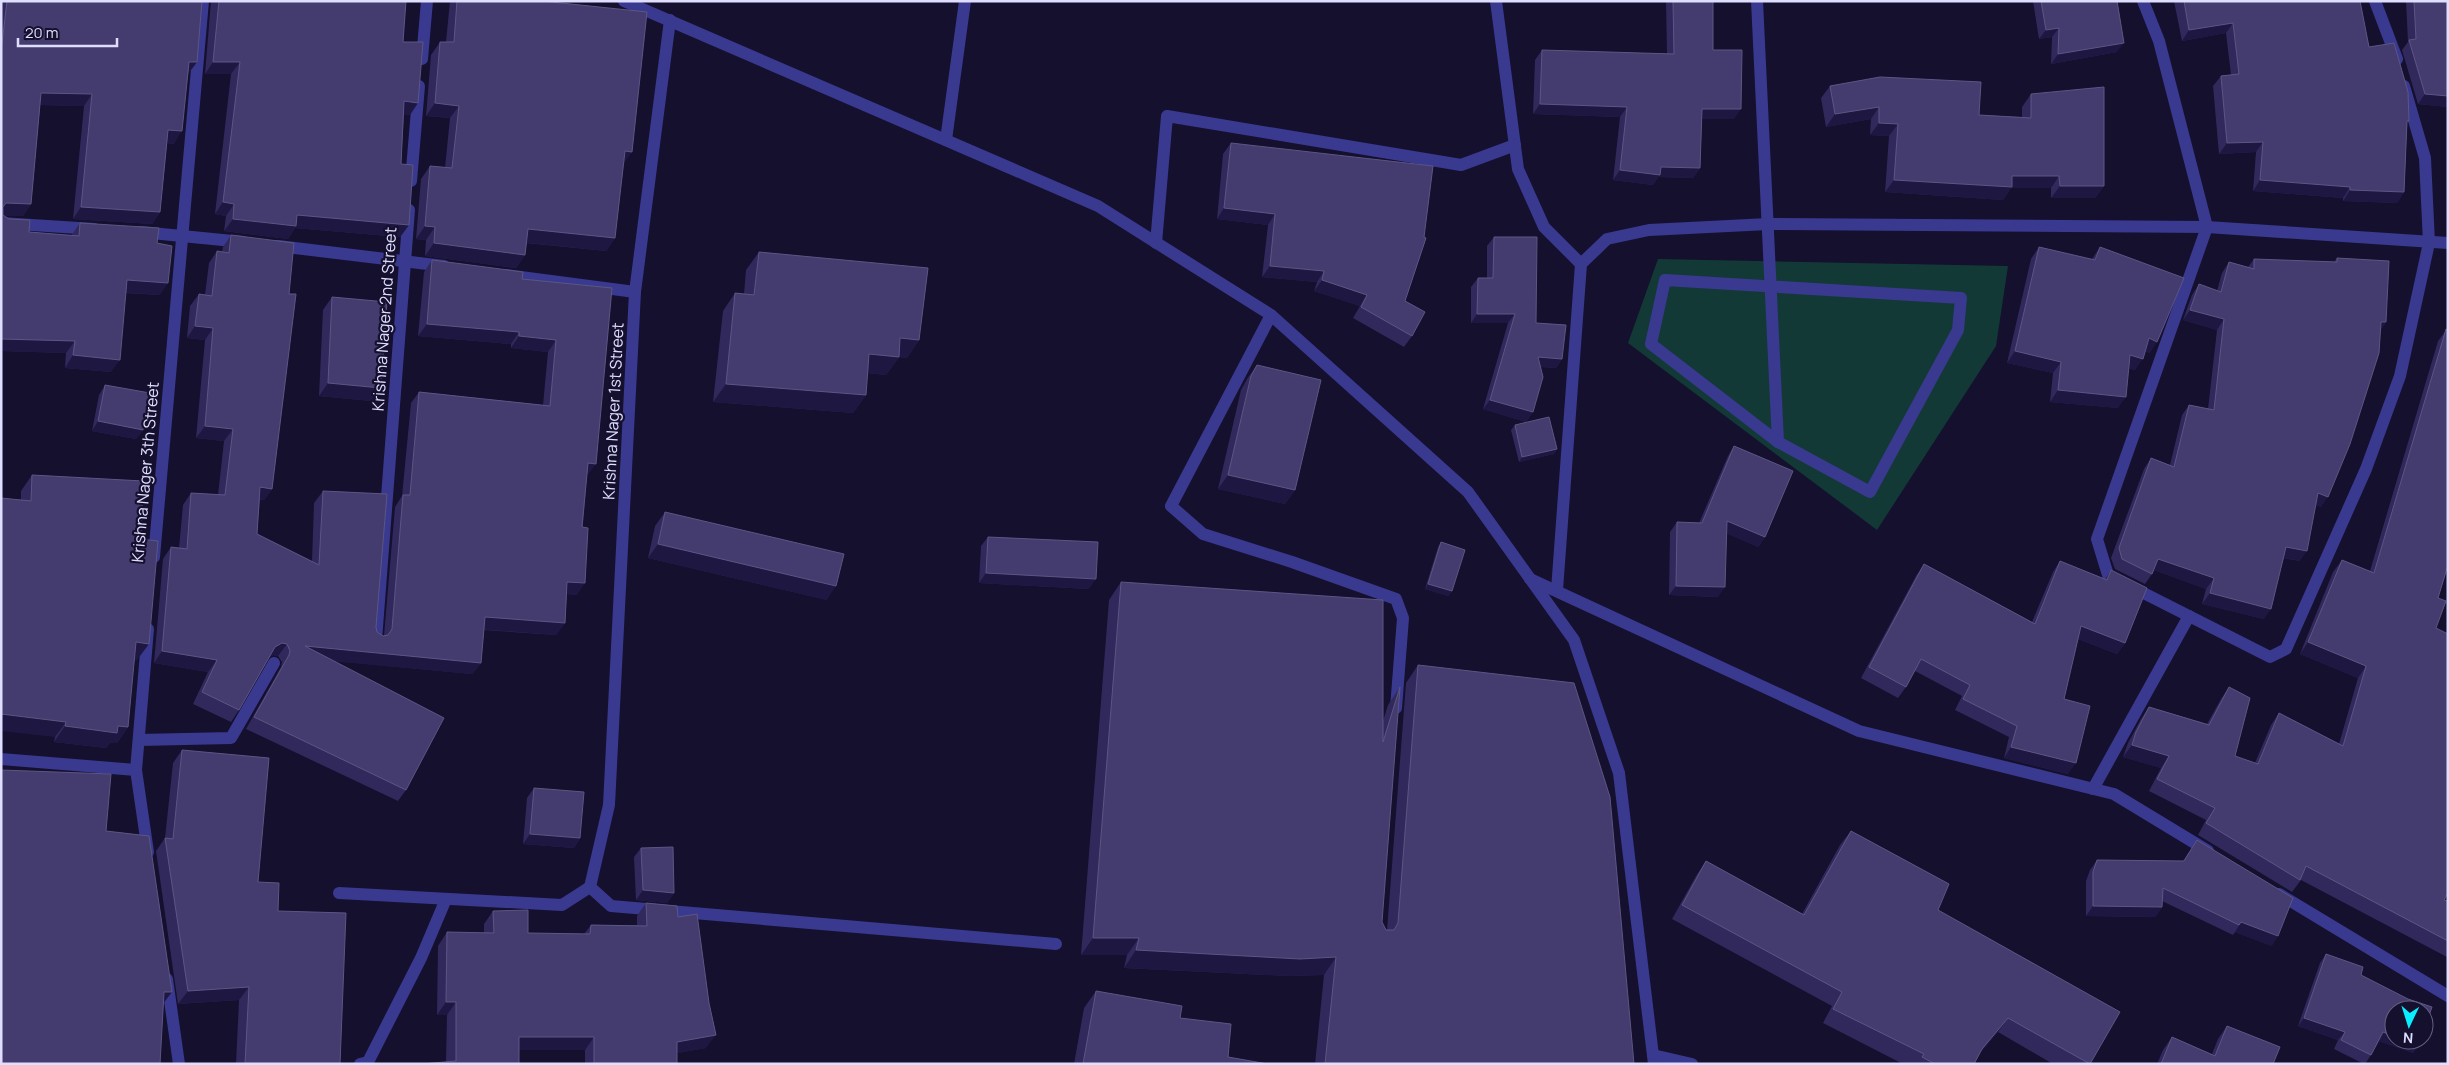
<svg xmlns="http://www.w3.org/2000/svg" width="2449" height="1065" font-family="Manrope,sans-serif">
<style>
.green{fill:#133936}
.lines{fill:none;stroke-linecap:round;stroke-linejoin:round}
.minor{stroke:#393990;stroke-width:12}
.wall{fill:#31295c}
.shaded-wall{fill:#1e1742}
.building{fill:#443c6e;stroke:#5c5684}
.labels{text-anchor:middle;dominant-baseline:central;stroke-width:4.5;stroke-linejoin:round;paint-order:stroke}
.street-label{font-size:16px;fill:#e0deff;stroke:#14102e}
</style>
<rect width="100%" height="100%" fill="#14102e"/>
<!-- green -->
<polygon class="green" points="1658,259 2008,266 1996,346 1877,530 1628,343"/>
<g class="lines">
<!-- minor -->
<g class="minor">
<polyline points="624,1 1098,206 1271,315 1468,492 1574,640 1619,773 1654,1064"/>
<polyline points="1496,1 1518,169 1544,227 1581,264"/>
<polyline points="1757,1 1778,442"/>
<polyline points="2143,1 2159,41 2207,227 2097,539 2108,575 2270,657 2286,649 2366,469 2400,376 2429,243 2425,158 2404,86"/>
<polyline points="2375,1 2397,59"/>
<polyline points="422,59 427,1"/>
<polyline points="946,140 965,1"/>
<polyline points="411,181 419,86"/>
<polyline points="1,223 94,229"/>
<polyline points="141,232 243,242"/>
<polyline points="1156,243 1167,116 1461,165 1515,145"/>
<polyline points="278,246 444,266"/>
<polyline points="506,275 635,292"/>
<polygon points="1665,280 1961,298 1958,330 1870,492 1778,442 1651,344"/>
<polyline points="1271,315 1171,506 1203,534 1292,562 1396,599 1403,618 1396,708"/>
<polyline points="154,557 203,1"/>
<polyline points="1530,579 1859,731 2114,794 2208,851"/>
<polyline points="1557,590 1581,264 1607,239 1649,230 1768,224 2207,227 2448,243"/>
<polyline points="148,629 136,770 148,852"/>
<polyline points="376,640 409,210"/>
<polyline points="139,740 231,738 274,663"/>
<polyline points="1,759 136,770"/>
<polyline points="2093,789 2189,616"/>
<polyline points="590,887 609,805 635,292 670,20"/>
<polyline points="339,893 562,905 590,887 611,906 1056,944"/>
<polyline points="2279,894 2448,996"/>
<polyline points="167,979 179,1064"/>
<polyline points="1653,1055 1692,1064"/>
<polyline points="360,1064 368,1062 421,958 446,899"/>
</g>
</g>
<!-- wall -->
<g class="wall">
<polygon points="1,1 202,1 197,62 188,74 174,144 167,143 160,212 152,224 73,219 84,106 40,105 31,204 23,216 4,216 29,232 71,236 80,223 157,243 160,295 126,293 111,372 65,368 66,353 1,351"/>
<polygon points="211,1 406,1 403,42 410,115 404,114 401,164 409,225 400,237 295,228 288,239 224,231 226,216 215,214 231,74 205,74"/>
<polygon points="450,1 542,1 623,164 615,238 606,251 526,243 525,255 516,268 425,256 426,240 416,239 421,179 430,166 445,168 450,118 426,116 431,55 440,42 446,42"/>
<polygon points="1666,1 1713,1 1713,50 1734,119 1702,119 1700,168 1693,178 1658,177 1653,185 1613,180 1620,117 1533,114 1535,60 1542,50 1667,54"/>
<polygon points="2033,1 2117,1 2117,52 2051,64 2052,37 2039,39"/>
<polygon points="2174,1 2360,1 2369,47 2407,124 2404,192 2397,203 2343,201 2343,198 2253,191 2256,152 2219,154 2213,86 2221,76 2231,75 2226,33 2182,41"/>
<polygon points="2406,1 2448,1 2448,107 2418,104 2402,50 2408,42"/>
<polygon points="1830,86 1979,115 2022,117 2022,107 2031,94 2104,186 2095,198 2051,198 2051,188 2011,188 2003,200 1885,192 1889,136 1870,135 1871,119 1826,127 1821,98"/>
<polygon points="1231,143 1405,301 1412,336 1404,347 1353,318 1360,306 1314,291 1317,282 1262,277 1268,225 1217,219 1223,154"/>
<polygon points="231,235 289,294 272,489 264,500 260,500 257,534 312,561 314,503 323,491 376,627 377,632 383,636 384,636 395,507 402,496 411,403 419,392 543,405 548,352 511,348 511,344 418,336 424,272 432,260 522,279 612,288 587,476 577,595 567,594 565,623 556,635 484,630 481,663 472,674 335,661 406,790 398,801 246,729 281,667 282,662 278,656 273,655 269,658 239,710 231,722 193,704 208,672 154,663 163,559 171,547 179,548 183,505 191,493 218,495 224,441 196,438 205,340 187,338 190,306 199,294 205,295 209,263 217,251 222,252 223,247"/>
<polygon points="1494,237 1536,323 1562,359 1556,368 1541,367 1533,412 1526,422 1483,409 1508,323 1471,323 1471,287 1478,278 1487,278 1487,246"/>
<polygon points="2039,247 2092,259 2100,247 2150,353 2145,351 2135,370 2128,368 2118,408 2050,402 2053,373 2007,363 2031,259"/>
<polygon points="759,252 919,340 907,358 899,357 886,375 867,373 866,395 853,413 713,402 723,311 735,293 744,294 746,270"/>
<polygon points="2337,258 2386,322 2380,331 2321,507 2316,505 2300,561 2284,558 2264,619 2202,604 2206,589 2154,570 2152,574 2145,584 2115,569 2111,558 2144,469 2151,458 2170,465 2182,415 2189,405 2208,409 2217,330 2183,320 2192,295 2199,284 2217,291 2222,273 2229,262 2248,267 2254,259 2334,262"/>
<polygon points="332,297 371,401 319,396 323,310"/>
<polygon points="2448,322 2448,565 2438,598 2436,628 2444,900 2448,901 2448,955 2447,957 2301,880 2292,892 2198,835 2206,820 2149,791 2161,768 2123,757 2128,743 2141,719 2149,707 2207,724 2221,699 2229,687 2235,756 2255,763 2271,725 2279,713 2339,744 2358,678 2300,654 2333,572 2342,560 2370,571 2438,341 2447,329"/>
<polygon points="1257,365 1295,490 1285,504 1218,489 1241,390 1247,379"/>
<polygon points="105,385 143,430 136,439 92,431 99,395"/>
<polygon points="1515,425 1557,449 1554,454 1519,462 1511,430"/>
<polygon points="1734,446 1765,537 1758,547 1727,533 1718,597 1669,595 1670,532 1677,522 1699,523 1728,456"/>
<polygon points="32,475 141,539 137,660 134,659 128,727 117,743 110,743 106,748 54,742 55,737 21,500 21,491"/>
<polygon points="665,512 827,600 648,558 655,526"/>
<polygon points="988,537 1089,589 979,583 981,546"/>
<polygon points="1441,542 1452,591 1448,596 1425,589 1438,547"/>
<polygon points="2060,561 2105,579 2111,570 2125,643 2117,654 2078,639 2064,699 2068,774 2004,758 2009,737 1955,710 1962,696 1915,671 1906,687 1898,698 1861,678 1916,576 1924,564 2032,622 2053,572"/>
<polygon points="1121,582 1383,721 1388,705 1400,687 1382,922 1386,930 1387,930 1406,683 1418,665 1634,1064 1315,1064 1324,975 1288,976 1124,968 1127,955 1081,955 1109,600"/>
<polygon points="182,750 258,882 278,911 340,1064 236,1064 239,1000 178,1004 156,851 165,838 173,763"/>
<polygon points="534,788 580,838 574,848 523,844 527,798"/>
<polygon points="1851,831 1938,910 2090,1064 2053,1064 1998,1032 1978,1055 1974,1064 1903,1064 1823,1023 1832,1006 1672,919 1696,876 1706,861 1802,914 1840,845"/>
<polygon points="2197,840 2272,946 2235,932 2233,935 2162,901 2162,907 2155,917 2086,916 2086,881 2090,870 2097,860 2183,861"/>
<polygon points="641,848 674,893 667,903 636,900 634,857"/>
<polygon points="646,903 678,917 706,1048 677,1053 677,1064 585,1064 585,1050 519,1050 519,1064 446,1062 447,1015 437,1015 438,946 447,932 484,933 484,924 493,911 528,933 584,934 591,925 637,925 637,916"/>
<polygon points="2326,954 2419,1045 2413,1053 2379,1041 2371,1055 2365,1064 2364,1064 2334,1049 2338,1040 2298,1026 2320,963"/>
<polygon points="1096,991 1180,1018 1228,1057 1268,1064 1074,1064 1084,1008"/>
<polygon points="2227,1026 2273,1064 2157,1064 2163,1050 2172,1037 2212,1054 2218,1039"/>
</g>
<!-- shaded-wall -->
<g class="shaded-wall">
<polygon points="2233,23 2226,33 2182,41 2189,30"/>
<polygon points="2059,28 2052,37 2039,39 2046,30"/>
<polygon points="2124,43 2117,52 2051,64 2058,54"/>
<polygon points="189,62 197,62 188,74 180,74"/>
<polygon points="213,62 240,62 231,74 205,74"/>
<polygon points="41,93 92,94 84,106 32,105"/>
<polygon points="2425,94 2448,96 2448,107 2418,104"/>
<polygon points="404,101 418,103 410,115 396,114"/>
<polygon points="435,103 459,106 450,118 426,116"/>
<polygon points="1540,104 1627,107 1620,117 1533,114"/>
<polygon points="1879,107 1871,119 1826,127 1835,114"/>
<polygon points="1702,109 1741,109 1734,119 1695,119"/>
<polygon points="1879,123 1898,124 1889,136 1870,135"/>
<polygon points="168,130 182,131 174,144 159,142"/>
<polygon points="2263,142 2256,152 2219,154 2227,143"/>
<polygon points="625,151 632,152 623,165"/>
<polygon points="1661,167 1700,168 1693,178 1658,177 1653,185 1613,180 1620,170"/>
<polygon points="2012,176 2059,176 2051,188 2011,188 2003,200 1885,192 1894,180"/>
<polygon points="2260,180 2350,187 2343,198 2253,191"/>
<polygon points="2060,186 2104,186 2095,198 2051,198"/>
<polygon points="2350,190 2404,192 2397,203 2343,201"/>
<polygon points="223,202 234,204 226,216 215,214"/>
<polygon points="6,203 31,204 23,216 1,216 1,209"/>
<polygon points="81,207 160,212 152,224 73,219"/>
<polygon points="1224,208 1275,214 1268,225 1217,219"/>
<polygon points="297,215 409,225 400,237 295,228 288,239 224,231 233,219"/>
<polygon points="425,226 435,227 426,240 416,239"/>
<polygon points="528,229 615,238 606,251 519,242"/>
<polygon points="434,243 525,255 516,268 425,256"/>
<polygon points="1270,266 1324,271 1317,282 1262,277"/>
<polygon points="127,280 168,283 160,295 118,292"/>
<polygon points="1322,280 1367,295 1360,306 1314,291"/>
<polygon points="2190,310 2224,319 2217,330 2183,320"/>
<polygon points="1477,314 1515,314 1508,323 1471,323"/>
<polygon points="2381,322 2386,322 2379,333"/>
<polygon points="427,324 519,332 511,344 418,336"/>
<polygon points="195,326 213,328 205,340 187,338"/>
<polygon points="519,336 556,340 548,352 511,348"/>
<polygon points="900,338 919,340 907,358 890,356 899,357 886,375 856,372 869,354"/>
<polygon points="2149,338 2157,342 2150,353 2141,350"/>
<polygon points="1,339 75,341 66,353 1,351"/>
<polygon points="2015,351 2061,362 2053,373 2007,363"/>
<polygon points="73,355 120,360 111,372 65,368"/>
<polygon points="2130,355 2143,359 2135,370 2122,366"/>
<polygon points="1538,357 1562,359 1556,368 1532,366"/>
<polygon points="328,383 381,388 371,401 319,396"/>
<polygon points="726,384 866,395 853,413 713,402"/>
<polygon points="2058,390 2126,397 2118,408 2050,402"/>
<polygon points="1490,400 1533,412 1526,422 1483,409"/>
<polygon points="98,421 143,430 136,439 92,431"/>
<polygon points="205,426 233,429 224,441 196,438"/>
<polygon points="1557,449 1554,454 1519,462 1522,457"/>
<polygon points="588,463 596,464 587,476"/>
<polygon points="1228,475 1295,490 1285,504 1218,489"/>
<polygon points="260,487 272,489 264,500 252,499"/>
<polygon points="2318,493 2328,497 2321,507 2311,503"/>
<polygon points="1727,521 1765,537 1758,547 1720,531"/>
<polygon points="658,544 836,586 827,600 648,558"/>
<polygon points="2286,547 2307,551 2300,561 2279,557"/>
<polygon points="2158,559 2214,578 2206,589 2151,569"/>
<polygon points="986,573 1096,579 1089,589 979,583"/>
<polygon points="567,582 585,583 577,595 559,593"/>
<polygon points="1428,584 1452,591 1448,596 1425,589"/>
<polygon points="1676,586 1725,587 1718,597 1669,595"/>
<polygon points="2210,593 2271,609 2264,619 2202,604"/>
<polygon points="485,617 565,623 556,635 477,629"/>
<polygon points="2081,626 2125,643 2117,654 2073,637"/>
<polygon points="136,642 149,644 137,660 125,657"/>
<polygon points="2308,642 2366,666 2358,678 2300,654"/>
<polygon points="282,643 287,644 278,656 273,655 267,659 275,647"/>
<polygon points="305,646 481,663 472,674 297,658"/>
<polygon points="162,651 217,660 208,672 154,663"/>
<polygon points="1,714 66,722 55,737 1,731"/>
<polygon points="65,726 118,726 128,727 117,743 110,743 106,748 54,742"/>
<polygon points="2132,745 2169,756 2161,768 2123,757"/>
<polygon points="2011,747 2076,763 2068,774 2004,758"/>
<polygon points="530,834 580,838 574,848 523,844"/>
<polygon points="643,890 674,893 667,903 636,900"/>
<polygon points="2093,906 2162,907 2155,917 2086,916"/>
<polygon points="2241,922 2278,936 2272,946 2235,932"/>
<polygon points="1093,938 1139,938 1127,955 1081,955"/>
<polygon points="1136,950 1336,957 1324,975 1288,976 1124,968"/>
<polygon points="249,987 239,1000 178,1004 188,991"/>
<polygon points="164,992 172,992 162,1005"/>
<polygon points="446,1002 456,1002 447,1015 437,1015"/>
<polygon points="2008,1018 1998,1032 1972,1063 1982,1049"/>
<polygon points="2304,1018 2345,1032 2338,1040 2298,1026"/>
<polygon points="2383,1032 2394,1036 2394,1040 2406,1040 2419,1045 2413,1053 2377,1041"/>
<polygon points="716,1035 706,1048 668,1055 677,1042"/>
<polygon points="519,1037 594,1037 585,1050 510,1050"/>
</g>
<!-- building -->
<g class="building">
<polygon points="7,1 202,1 197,62 189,62 182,131 168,130 160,212 81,207 92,94 41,93 31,204 6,203 3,207 3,215 9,219 30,220 29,232 79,236 80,223 159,228 157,243 172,246 168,283 127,280 120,360 73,355 75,341 1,339 1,52"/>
<polygon points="219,1 406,1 403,42 423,42 418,103 404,101 401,164 413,165 409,225 297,215 296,226 233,219 234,204 223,202 240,62 213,62"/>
<polygon points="457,1 542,1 647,12 632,152 625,151 615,238 528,229 525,255 434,243 435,227 425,226 430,166 452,168 459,106 435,103 440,42 454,42"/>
<polygon points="1673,1 1713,1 1713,50 1742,50 1741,109 1702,109 1700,168 1661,167 1660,175 1620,170 1627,107 1540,104 1542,50 1674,54"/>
<polygon points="2041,1 2117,1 2124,43 2058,54 2059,28 2046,30"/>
<polygon points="2184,1 2360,1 2369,47 2394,43 2408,92 2409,121 2407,121 2404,192 2350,190 2350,187 2260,180 2263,142 2227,143 2221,76 2239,74 2233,23 2189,30"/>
<polygon points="2414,1 2448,1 2448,96 2425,94 2409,40 2416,39"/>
<polygon points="1880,77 1981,82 1979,115 2031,118 2031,94 2104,87 2104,186 2060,186 2059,176 2012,176 2012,187 1894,180 1898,124 1879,123 1879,107 1835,114 1830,86"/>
<polygon points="1231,143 1433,166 1424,237 1426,238 1405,301 1425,312 1412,336 1361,307 1367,295 1322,280 1324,271 1270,266 1275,214 1224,208"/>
<polygon points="231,235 294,243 289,294 296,294 272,489 260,487 257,534 319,565 323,491 387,494 376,627 377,632 383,636 388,635 392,629 403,495 410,495 419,392 550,406 556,340 519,336 519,332 427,324 432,260 523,272 522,279 612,288 596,464 588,463 582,527 588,528 585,583 567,582 565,623 485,617 481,663 305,646 444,718 406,790 254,717 289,655 290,651 287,644 282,643 275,647 239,710 202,692 217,660 162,651 171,547 187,549 191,493 225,495 233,429 205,426 213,328 195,326 199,294 212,296 217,251 229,253"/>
<polygon points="1494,237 1537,237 1536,323 1566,325 1562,359 1538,357 1543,377 1533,412 1490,400 1515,314 1477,314 1478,278 1493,278"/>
<polygon points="2039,247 2095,260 2100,247 2184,278 2157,342 2149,338 2143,359 2130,355 2126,397 2058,390 2061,362 2015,351"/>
<polygon points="759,252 928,268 919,340 900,338 899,357 869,354 866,395 726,384 735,293 754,295"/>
<polygon points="2337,258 2389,261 2386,322 2381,322 2379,353 2350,444 2328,497 2318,493 2307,551 2286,547 2271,609 2210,593 2214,578 2158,559 2152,574 2122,559 2119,548 2151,458 2174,467 2189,405 2214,410 2224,319 2190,310 2199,284 2221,292 2229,262 2254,269 2254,259 2337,262"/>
<polygon points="332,297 387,302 381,388 328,383"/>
<polygon points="2446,329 2448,330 2448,565 2438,598 2446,601 2436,628 2448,634 2448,893 2444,900 2448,901 2448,941 2306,866 2300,880 2206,823 2215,808 2157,779 2169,756 2132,745 2136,732 2149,707 2209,725 2229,687 2250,698 2235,756 2258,764 2279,713 2343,746 2366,666 2308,642 2342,560 2374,573"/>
<polygon points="1257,365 1321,380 1295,490 1228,475 1251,376"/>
<polygon points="105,385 150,393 143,430 98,421"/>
<polygon points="1549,417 1557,449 1522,457 1515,425"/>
<polygon points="1734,446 1793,471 1765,537 1727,521 1725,587 1676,586 1677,522 1702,523"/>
<polygon points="32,475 143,481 141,539 158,541 149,644 136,642 128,727 118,726 117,733 65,726 66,722 1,714 1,498 31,501"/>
<polygon points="665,512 844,554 836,586 658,544"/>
<polygon points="988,537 1098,542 1096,579 986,573"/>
<polygon points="1441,542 1465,550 1452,591 1428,584"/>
<polygon points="2060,561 2107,580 2111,570 2147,588 2125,643 2081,626 2064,699 2090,706 2076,763 2011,747 2017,726 1963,699 1970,685 1921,659 1906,687 1869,667 1924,564 2035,624"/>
<polygon points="1121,582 1383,600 1383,742 1400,687 1382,922 1386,930 1394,930 1398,923 1418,665 1574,683 1610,797 1634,1064 1325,1064 1336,957 1300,959 1136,950 1139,938 1093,938"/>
<polygon points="182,750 269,758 258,882 279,883 278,911 346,913 340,1064 245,1064 249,987 188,991 165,838 173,839"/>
<polygon points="1,770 111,774 106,831 149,836 172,992 164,992 160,1064 1,1064"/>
<polygon points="534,788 584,792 580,838 530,834"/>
<polygon points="1851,831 1949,884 1938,910 2120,1012 2090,1064 2008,1018 1982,1049 1974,1064 1935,1064 1922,1057 1924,1054 1833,1009 1842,992 1682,905 1706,861 1804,915"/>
<polygon points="2197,840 2293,898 2278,936 2241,922 2239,925 2163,888 2162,907 2093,906 2093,872 2097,860 2184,861"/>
<polygon points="673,847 674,893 643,890 641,848"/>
<polygon points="646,903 677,906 678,917 697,914 709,1003 716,1035 677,1042 677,1064 594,1064 594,1037 519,1037 519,1064 421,1064 456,1061 456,1002 446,1002 447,932 494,933 493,911 528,910 528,933 590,934 591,925 647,926"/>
<polygon points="2326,954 2363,967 2361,975 2408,999 2432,1007 2424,1030 2424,1010 2394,1010 2394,1036 2383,1032 2371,1055 2341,1040 2345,1032 2304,1018"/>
<polygon points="1096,991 1182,1006 1180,1018 1231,1024 1228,1057 1268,1064 1083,1064"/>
<polygon points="2227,1026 2280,1047 2273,1064 2161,1064 2172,1037 2215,1056"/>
<polygon points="2406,1040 2420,1040 2419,1045"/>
</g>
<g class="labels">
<!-- street labels -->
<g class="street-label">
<text transform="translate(384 319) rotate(-86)">Krishna Nager 2nd Street</text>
<text transform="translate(613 411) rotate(-87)">Krishna Nager 1st Street</text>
<text transform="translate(145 472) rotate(-85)">Krishna Nager 3th Street</text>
</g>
</g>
<!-- border -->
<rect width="2449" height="1065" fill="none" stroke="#e0deff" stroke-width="5"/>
<!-- north arrow -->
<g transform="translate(2409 1025) rotate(184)"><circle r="24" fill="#14102e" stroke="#666282"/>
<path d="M0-4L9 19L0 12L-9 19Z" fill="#0aefff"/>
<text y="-8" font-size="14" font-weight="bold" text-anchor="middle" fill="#e0deff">N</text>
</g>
<!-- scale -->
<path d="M18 38v8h99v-8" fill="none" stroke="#e0deff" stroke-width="2.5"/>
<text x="25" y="38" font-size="15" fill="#e0deff" stroke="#14102e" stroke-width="4" paint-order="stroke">20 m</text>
</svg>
